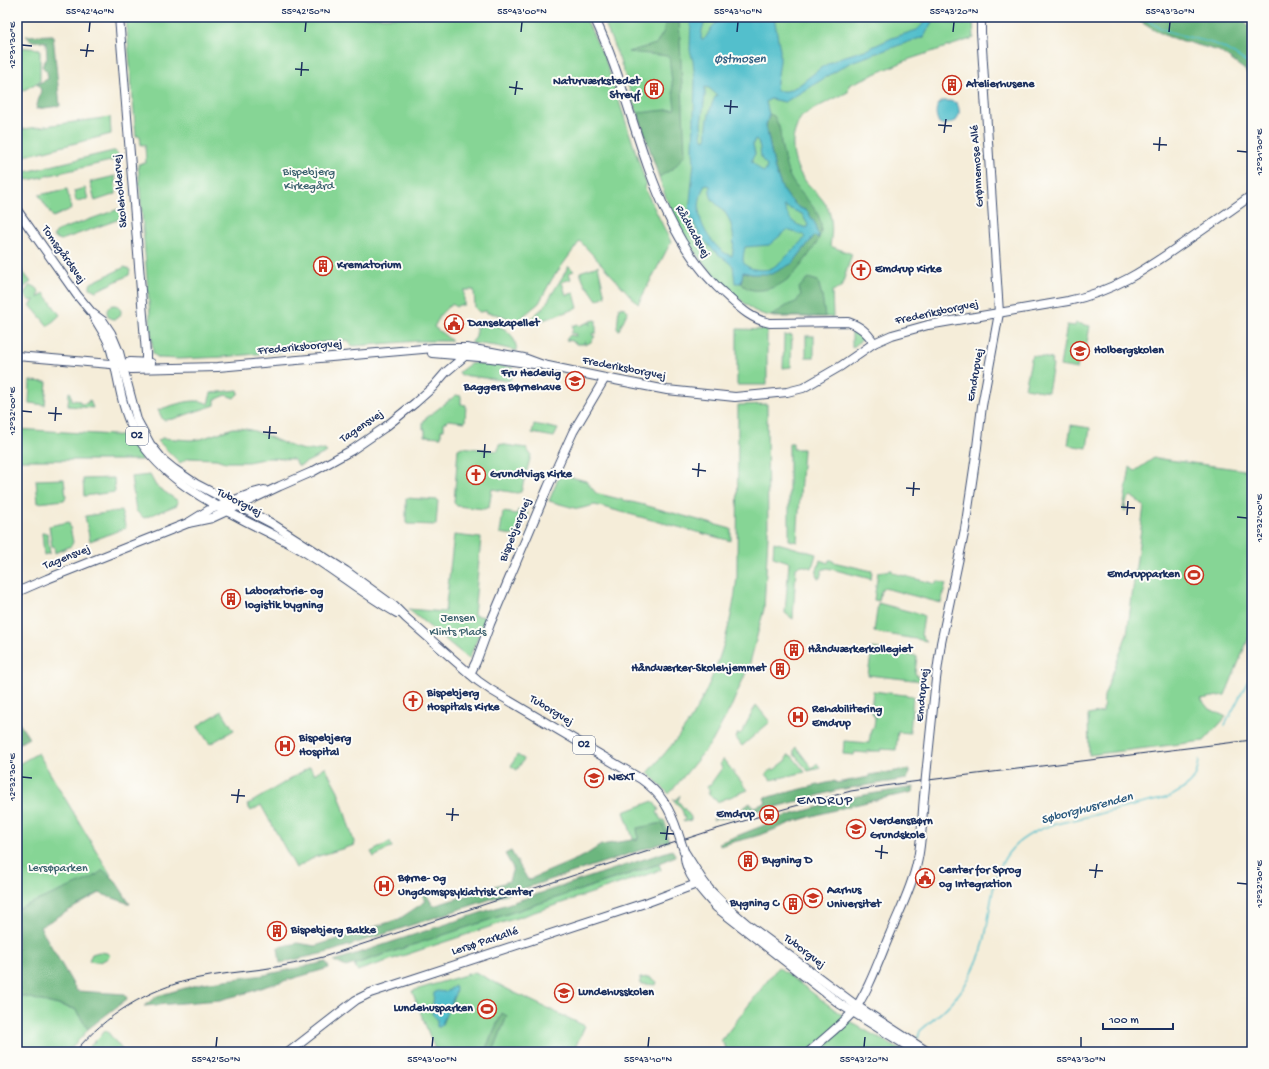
<svg xmlns="http://www.w3.org/2000/svg" width="1269" height="1069" font-family="'Gochi Hand',sans-serif">
<style>
.green{fill:#86d595;stroke:#50827a}
.forest{fill:#6cb67e;stroke:#44726e}
.water{fill:#53bfcc;stroke:#377795;fill-rule:evenodd}
.lines{fill:none;stroke-linecap:round;stroke-linejoin:round}
.stream{stroke:#53bfcc;stroke-width:1.5}
.secondary-casing{stroke:#3c4c70;stroke-width:10}
.primary-casing{stroke:#3c4c70;stroke-width:10}
.secondary{stroke:#fff;stroke-width:8}
.primary{stroke:#fff;stroke-width:8}
.tram{stroke:#1b2f5e;stroke-width:1}
.secondary-bridge-casing{stroke:#3c4c70;stroke-width:10;stroke-linecap:butt}
.primary-bridge-casing{stroke:#3c4c70;stroke-width:10;stroke-linecap:butt}
.secondary-bridge{stroke:#fff;stroke-width:8}
.primary-bridge{stroke:#fff;stroke-width:8}
.ticks{fill:none;stroke:#1b2f5e;stroke-width:1.5}
.labels{text-anchor:middle;dominant-baseline:central;stroke-width:4;stroke-linejoin:round;paint-order:stroke}
.shield{fill:#fdfcf7;stroke:#5f6c8c;stroke-width:1}
.shield-label{font-size:11px;font-weight:bold;fill:#1b2f5e}
.poi-label{font-size:12px;font-weight:bold;fill:#1b2f5e;stroke:#fdfcf7;text-anchor:start}
.street-label{font-size:12px;fill:#1b2f5e;stroke:#fdfcf7}
.park-label{font-size:12px;fill:#3b616e;stroke:#fdfcf7}
.water-label{font-size:13px;font-style:italic;fill:#2c5a7f;stroke:#fdfcf7}
.quarter-label{font-size:14px;letter-spacing:1px;fill:#1b2f5e;stroke:#fdfcf7}
.neatline{fill:none;stroke:#1b2f5e;stroke-width:1.5}
.ticks-label{font-size:10px;text-anchor:middle;fill:#1b2f5e}
</style>
<rect width="100%" height="100%" fill="#fdfcf7"/>
<filter id="ink" filterUnits="userSpaceOnUse"><feTurbulence type="fractalNoise" baseFrequency=".025" numOctaves="2"/><feDisplacementMap in="SourceGraphic" scale="8" xChannelSelector="R" yChannelSelector="G"/><feConvolveMatrix kernelMatrix="1 2 1 2 8 2 1 2 1" color-interpolation-filters="sRGB"/></filter>
<filter id="wash" filterUnits="userSpaceOnUse"><feTurbulence type="fractalNoise" baseFrequency=".012" numOctaves="4" result="noise"/><feDisplacementMap in="SourceGraphic" scale="16" xChannelSelector="R" yChannelSelector="G"/><feGaussianBlur stdDeviation="0.9" result="paint"/><feColorMatrix in="noise" values="0 0 0 0 0 0 0 0 0 0 0 0 0 0 0 0 0 1.4 0 .05"/><feComposite in="paint" operator="in"/></filter>
<g filter="url(#wash)">
<rect width="100%" height="100%" fill="#f5edd9"/>
<!-- green -->
<g class="green">
<path d="M126,17H585L605,59L646,183L644,187L671,242L638,304L580,241L552,279L539,303L515,323C507,316 498,314 487,313V311L479,312L475,308L474,290H464V305H459L456,307L452,304L450,307L449,306L441,314L434,327L451,340V341H418L354,346L351,345L348,340L304,344V346L300,350L223,357L179,359L159,358L153,354L138,164L146,163L145,145H141L140,136H136Z"/>
<path d="M602,17H973L974,38L910,59L849,85L848,92C834,99 816,107 804,115C799,118 797,126 795,131C790,146 794,165 803,178C811,189 823,197 828,209C833,221 832,233 830,246L852,254L841,288L832,291L833,317H774L762,314L753,310L722,285L707,267L693,250L677,223L667,201L619,58Z"/>
<polygon points="17,47 40,49 40,81 17,94"/>
<polygon points="110,117 111,134 17,158 17,130"/>
<polygon points="113,151 115,151 118,154 118,157 115,160 29,180 23,179 17,180 17,174"/>
<polygon points="115,176 116,194 95,201 90,182"/>
<polygon points="85,188 88,199 76,201 74,191"/>
<polygon points="67,189 71,209 53,217 39,195"/>
<polygon points="119,209 123,212 120,219 61,240 53,237 57,231"/>
<polygon points="569,266 574,271 569,273 571,279 562,282 566,295 574,293 578,308 528,325 527,322 544,307"/>
<polygon points="598,266 605,296 597,300 588,287 586,287 580,272"/>
<polygon points="125,267 130,270 129,275 96,291 90,288 90,285 91,283"/>
<polygon points="20,268 31,282 23,288 23,297 17,297 17,269"/>
<path d="M29,286C37,285 41,291 38,298L44,293L60,315L48,326L30,305L35,300L30,301L25,296V292Z"/>
<circle cx="114" cy="312" r="7"/>
<polygon points="619,307 625,308 628,311 619,330 617,329"/>
<polygon points="596,320 596,334 593,333 592,334 593,336 595,336 591,342 585,345 585,341 584,342 584,344 576,344 576,343 573,342 573,341 566,340 570,335 576,336 576,334 571,333 573,330 572,326 578,324 579,326 589,322 589,324 590,325 590,321"/>
<polygon points="1076,323 1090,326 1086,348 1081,348 1077,369 1060,366 1067,325 1075,326"/>
<path d="M489,324C505,326 515,334 517,351L496,346L471,343L476,337V327Z"/>
<polygon points="737,329 767,330 767,385 737,385"/>
<polygon points="852,330 863,339 852,348"/>
<polygon points="792,335 791,367 783,368 784,336"/>
<rect x="806" y="336" width="8" height="21"/>
<polygon points="1032,355 1052,359 1051,364 1053,365 1048,392 1025,388"/>
<polygon points="477,363 513,367 511,379 509,381 461,375 459,372 470,364"/>
<polygon points="30,381 47,382 45,405 29,403"/>
<path d="M238,390L239,393L234,398L226,395L215,400V405L173,419L163,420L158,410C170,406 197,396 208,404L211,393Z"/>
<polygon points="69,392 71,393 72,400 80,401 80,404 88,403 88,401 90,400 93,408 68,406"/>
<polygon points="456,395 461,396 461,404 466,405 465,422 448,420 447,422 444,422 444,430 441,430 441,437 425,436 425,429 423,429 423,422 425,419"/>
<path d="M767,404L768,536L764,609L750,663L732,705L712,742L670,793L669,794L648,773C663,755 680,737 692,717C717,675 732,626 737,577L738,405Z"/>
<polygon points="534,424 558,429 554,437 532,433"/>
<polygon points="1071,425 1090,428 1087,448 1068,445"/>
<path d="M233,428C258,427 277,443 300,449C308,451 316,450 325,450L327,452L299,466L293,459L268,458L248,462H225L216,459L188,458L180,463L158,441L162,438L190,440L201,439Z"/>
<polygon points="17,429 129,436 142,460 17,460"/>
<polygon points="789,443 793,443 793,449 803,449 797,542 789,540"/>
<polygon points="499,444 526,448 531,455 521,492 517,493 492,489 489,507 484,509 457,506 454,503 458,449 462,447 498,451"/>
<path d="M1154,458L1252,471V630L1225,695L1201,699L1208,708L1226,717L1204,741L1089,755L1088,715L1103,712L1104,696L1127,634L1144,506L1131,496C1127,499 1126,502 1125,507L1127,509L1124,511L1123,509L1130,467L1135,471Z"/>
<polygon points="560,474 586,481 596,493 599,494 644,505 731,529 731,541 595,505 578,509 549,501"/>
<polygon points="150,475 156,486 178,501 177,505 144,518 136,511 131,477"/>
<polygon points="114,478 115,492 84,496 83,479"/>
<polygon points="64,479 66,497 64,500 38,503 36,480"/>
<polygon points="406,498 438,500 436,525 407,524 406,523"/>
<polygon points="518,510 528,513 519,536 500,533 503,512 517,514"/>
<polygon points="121,511 126,528 90,541 85,516"/>
<polygon points="69,522 73,542 71,546 55,553 54,546 52,547 49,526"/>
<polygon points="42,533 47,533 50,553 44,555"/>
<polygon points="454,535 481,538 474,615 486,617 469,659 408,609 445,612"/>
<polygon points="774,542 816,554 812,568 801,565 796,568 793,619 785,613 789,562 773,557"/>
<polygon points="820,560 828,563 829,560 832,560 833,562 872,571 871,579 827,568 822,570 820,578 818,578 816,574"/>
<polygon points="892,570 893,573 936,584 937,581 946,584 941,603 884,588 881,591 879,601 874,600 878,572"/>
<polygon points="878,603 923,615 924,617 921,635 927,641 874,632"/>
<polygon points="872,648 916,656 917,657 915,673 917,676 922,678 922,681 868,675"/>
<polygon points="873,691 913,696 910,733 898,732 896,750 881,749 881,751 868,751 867,753 855,752 854,755 843,754 844,741 869,743 871,730 874,727 875,718 871,710"/>
<polygon points="756,705 770,722 742,746 736,738 738,733 740,734 742,732"/>
<polygon points="222,711 234,730 210,744 209,743 198,727 199,725"/>
<polygon points="796,747 812,768 817,763 820,768 808,771 794,754 794,749"/>
<polygon points="38,753 116,884 17,939 17,765"/>
<polygon points="517,755 524,759 517,770 511,766"/>
<polygon points="788,755 792,756 805,772 771,780 766,774 772,769 774,770 787,760 786,758 788,756"/>
<polygon points="723,759 748,790 717,802 715,799 713,799 708,792 710,791 707,787 709,784 710,785 722,768 720,764"/>
<polygon points="310,767 314,774 325,767 338,791 355,845 315,857 296,868 261,805 251,811 247,805"/>
<polygon points="680,795 678,801 691,817 691,820 684,822 683,820 685,819 682,810 673,799 676,800"/>
<polygon points="653,801 659,810 657,812 661,820 664,820 668,832 635,844 624,812"/>
<polygon points="390,842 392,847 374,857 371,852"/>
<polygon points="659,864 661,870 357,971 354,964"/>
<path d="M99,952L107,953L110,956C104,962 95,964 89,960L92,954Z"/>
<polygon points="778,967 854,1024 904,1052 801,1052 800,1050 798,1052 726,1052 725,1046 721,1041"/>
<polygon points="475,972 513,992 585,1026 573,1052 436,1052 412,991"/>
<polygon points="649,977 657,982 656,985 641,984 640,978"/>
<path d="M17,995L75,1009L88,1029C82,1038 74,1044 67,1052H17Z"/>
<polygon points="106,1030 124,1052 84,1052"/>
</g>
<!-- forest -->
<g class="forest">
<polygon points="666,17 679,17 685,154 674,168 659,177 638,113 675,109 669,56 628,52 656,44 664,31"/>
<polygon points="1133,17 1242,17 1252,31 1252,85 1249,76 1245,70 1219,51 1169,37 1152,29"/>
<polygon points="53,35 60,106 36,109 41,90 37,84 48,79 47,72 42,66 47,58 46,42 32,41 26,36"/>
<path d="M769,114L774,116C776,120 778,124 779,127C781,132 780,138 781,143C783,153 785,165 789,175C798,196 830,213 819,238C816,246 810,252 806,259C798,270 788,282 774,287C763,291 749,293 741,283L743,272L752,274L793,263L817,232L808,212L798,207L789,198L782,188L775,170L766,126Z"/>
<polygon points="808,278 818,281 822,296 825,317 771,316 788,305 796,302 801,295 799,288"/>
<polygon points="17,720 29,738 17,745"/>
<polygon points="910,769 907,779 838,790 769,809 767,808 741,815 713,820 713,819 739,811 750,803 753,807 766,803 764,798 835,781 836,783 869,777 869,775"/>
<path d="M914,787L913,792C874,800 835,809 796,821C782,826 768,833 753,837C742,840 731,842 720,846L719,843L772,822V820L858,796Z"/>
<polygon points="662,823 669,841 329,952 280,963 278,947 298,943 315,946 399,919 426,901 422,895 427,895 433,906 469,895 509,881 513,868 505,854 511,851 528,880 584,856 601,845 638,839 637,828"/>
<polygon points="672,850 676,856 659,863 659,864 346,967 334,961"/>
<polygon points="103,870 116,882 130,904 99,893 40,927 77,991 125,994 127,999 102,1018 88,1029 75,1009 17,995 17,909 92,878"/>
<polygon points="326,962 329,968 263,987 250,992 220,1000 144,1006 157,996 203,983 264,975"/>
<polygon points="502,1013 507,1016 493,1052 484,1052"/>
</g>
<!-- water -->
<g class="water">
<path d="M691,17H706L702,30L701,39L703,40L706,37L712,27L722,17H774L780,50V61L776,89L777,91H787L798,86L822,67L839,58L868,49L892,38L917,30L923,24L927,17H972L970,23L963,24L934,18L924,37L917,39L851,62L785,102L770,99L766,102L769,114L766,126L775,170L782,188L789,198L798,207L807,211L816,225L817,232L819,235L818,238L814,236L793,263L772,274H752L743,272L741,283H735L733,266L711,248L698,232L689,212L694,162L693,151L695,81L693,61L690,50ZM705,87L709,88L717,95C712,99 707,120 707,127C706,132 708,136 705,140L703,139L701,134L702,131L701,124L705,96ZM755,139C761,144 760,150 761,157C762,161 765,163 767,165L766,170L763,172L752,162V159L755,154L753,144ZM705,184L710,186C709,204 718,202 726,214C734,226 735,243 732,256C724,254 719,249 713,242C698,224 695,205 705,184ZM784,206L802,214L808,225L807,228C792,224 789,219 784,206ZM787,230L803,235L805,237C798,246 779,265 770,269C762,271 744,270 743,260C743,256 744,251 745,247L769,245Z"/>
<path d="M943,101H950L957,103C960,110 960,114 956,121L944,125L939,123C935,116 934,105 943,101Z"/>
<polygon points="455,986 456,989 455,994 442,1024 440,1027 437,1027 437,1019 432,1014 434,993 437,991 445,992"/>
</g>
<g class="lines">
<!-- stream -->
<g class="stream">
<path d="M1144,17C1164,35 1190,36 1215,44C1225,47 1243,60 1252,66"/>
<polyline points="1225,725 1252,673"/>
<path d="M918,1038L920,1031C932,1020 946,1010 956,997C967,985 975,967 981,952C987,935 988,918 991,901C997,860 1012,838 1052,825L1170,797C1188,786 1197,783 1199,760"/>
</g>
</g>
</g>
<g filter="url(#ink)">
<g class="lines">
<!-- secondary casing -->
<g class="secondary-casing">
<g id="secondary">
<polyline points="119,17 146,353 146,363"/>
<path d="M594,17C639,109 647,228 729,298C741,309 753,320 770,323L848,322C860,326 867,332 874,343"/>
<polyline points="432,353 491,358 534,364"/>
<path d="M17,356L122,365L131,369L218,367L434,348H466L492,352L524,358L543,365L605,378L667,390L735,397L787,392L803,388L841,366L874,343L892,335L928,325L1068,301C1112,292 1145,270 1182,244C1205,228 1229,212 1252,195"/>
<polyline points="122,365 130,362 151,363"/>
<polyline points="188,523 212,518 227,511 280,486 312,472 352,450 384,428 415,403 433,387 446,372 466,355"/>
<polyline points="17,592 47,579 188,523 209,510 253,493 264,490"/>
<polyline points="470,674 476,662 490,624 548,487 573,432 605,378"/>
<polyline points="927,766 936,679 941,643 965,529 976,455 982,406 999,313 981,32 981,17"/>
<polyline points="289,1052 356,1000 370,993 648,902 702,882"/>
<path d="M809,1052C823,1039 839,1027 852,1013C868,993 880,957 890,934C899,912 912,887 917,863C922,843 922,817 924,797"/>
</g>
</g>
<!-- primary casing -->
<g class="primary-casing">
<g id="primary">
<path d="M17,210L77,295L92,313L103,321L111,333L119,352L137,420L150,444L163,460L174,469L196,484L271,523L346,571L394,606L406,618L478,681L491,690L641,779C662,794 670,809 678,833"/>
<path d="M93,315C98,325 105,334 109,344C119,372 119,403 133,429C155,471 198,497 238,517C260,529 282,538 303,551C335,570 364,595 397,613"/>
<polyline points="684,851 703,881 709,889 726,906 747,924 857,1006 928,1052"/>
<path d="M685,858C687,877 704,893 716,907L840,1004L917,1052"/>
</g>
</g>
<!-- secondary -->
<use href="#secondary" class="secondary"/>
<!-- primary -->
<use href="#primary" class="primary"/>
<!-- tram -->
<path class="tram" d="M75,1052C105,1015 148,989 194,979C217,974 240,972 263,969C284,966 303,962 323,957L710,831L784,809L851,791L904,783L1252,740"/>
<!-- secondary-bridge casing -->
<g class="secondary-bridge-casing">
<polyline id="secondary-bridge" points="924,797 927,766"/>
</g>
<!-- primary-bridge casing -->
<g class="primary-bridge-casing">
<polyline id="primary-bridge" points="678,833 684,851"/>
</g>
<!-- secondary-bridge -->
<use href="#secondary-bridge" class="secondary-bridge"/>
<!-- primary-bridge -->
<use href="#primary-bridge" class="primary-bridge"/>
</g>
</g>
<!-- ticks -->
<path class="ticks" d="M89,32L90,22M305,32L306,22M521,32L522,22M737,32L738,22M953,32L954,22M1169,32L1170,22M22,45L32,46M80,50L94,51M86,57L88,44M295,69L309,70M301,76L302,62M509,87L523,89M515,95L517,81M724,106L738,107M730,114L731,100M938,125L952,126M944,133L946,119M1153,144L1167,145M1159,151L1160,137M1237,151L1247,152M22,411L32,412M48,413L62,414M55,421L56,407M263,432L277,433M269,439L270,426M477,451L491,452M484,458L485,444M692,469L706,471M698,477L699,463M906,488L920,489M913,496L914,482M1121,507L1135,508M1127,515L1128,501M1237,517L1247,518M22,777L32,778M231,795L245,796M237,803L239,789M446,814L459,815M452,821L453,808M660,833L674,834M666,840L668,826M875,851L888,853M881,859L882,845M1089,870L1103,871M1095,878L1097,864M1237,883L1247,884M216,1047L217,1037M432,1047L433,1037M648,1047L649,1037M864,1047L865,1037M1081,1047V1037"/>
<!-- icons -->
<defs>
<g id="building-ring" transform="scale(1)"><circle r="9.5" fill="#fdfcf7" stroke="#c8321e" stroke-width="1.5"/><path d="M-4-6H4V6H1V3H-1V6H-4ZM-2.5-4.3h1.7v1.8h-1.7ZM.8-4.3h1.7v1.8H.8ZM-2.5-1h1.7V.8h-1.7ZM.8-1h1.7V.8H.8Z" fill="#c8321e"/></g>
<g id="church-ring" transform="scale(1)"><circle r="9.5" fill="#fdfcf7" stroke="#c8321e" stroke-width="1.5"/><path d="M-1.2-6h2.4v3.5h3.3v2.4h-3.3V6h-2.4V-.1h-3.3v-2.4h3.3Z" fill="#c8321e"/></g>
<g id="civic-ring" transform="scale(1)"><circle r="9.5" fill="#fdfcf7" stroke="#c8321e" stroke-width="1.5"/><path d="M-.6-6.5H3V-4.5H.6V-3L4-1V1h2V6H-6V1h2V-1L-.6-3ZM-1.2 2.5V6h2.4V2.5Z" fill="#c8321e"/></g>
<g id="school-ring" transform="scale(1)"><circle r="9.5" fill="#fdfcf7" stroke="#c8321e" stroke-width="1.5"/><path d="M0-5L7-2L0 1L-7-2ZM-4 1L0 2.5L4 1V4Q0 6-4 4Z" fill="#c8321e"/></g>
<g id="stadium-ring" transform="scale(1)"><circle r="9.5" fill="#fdfcf7" stroke="#c8321e" stroke-width="1.5"/><path d="M0-5a6.5 5 0 1 0 0 10a6.5 5 0 1 0 0-10ZM-3.5-1.8h7v3.6h-7Z" fill="#c8321e"/></g>
<g id="hospital-ring" transform="scale(1)"><circle r="9.5" fill="#fdfcf7" stroke="#c8321e" stroke-width="1.5"/><path d="M-5-5h3v3.5h4V-5h3V5h-3V1.5h-4V5h-3Z" fill="#c8321e"/></g>
<g id="station-ring" transform="scale(1)"><circle r="9.5" fill="#fdfcf7" stroke="#c8321e" stroke-width="1.5"/><path d="M-3-6H3Q5-6 5-4V2Q5 4 3 4L4.5 6H3L1.5 4h-3L-3 6H-4.5L-3 4Q-5 4-5 2V-4Q-5-6-3-6ZM-3.5-4v3h7v-3ZM-3.5 1v1.5H-2V1ZM2 1v1.5H3.5V1Z" fill="#c8321e"/></g>
<g id="university-ring" transform="scale(1)"><circle r="9.5" fill="#fdfcf7" stroke="#c8321e" stroke-width="1.5"/><path d="M0-5L7-2L0 1L-7-2ZM-4 1L0 2.5L4 1V4Q0 6-4 4Z" fill="#c8321e"/></g>
</defs>
<g fill-rule="evenodd">
<use href="#building-ring" x="952" y="85"/>
<use href="#building-ring" x="654" y="89"/>
<use href="#building-ring" x="323" y="266"/>
<use href="#church-ring" x="861" y="270"/>
<use href="#civic-ring" x="454" y="324"/>
<use href="#school-ring" x="1080" y="351"/>
<use href="#school-ring" x="575" y="381"/>
<use href="#church-ring" x="476" y="475"/>
<use href="#stadium-ring" x="1194" y="575"/>
<use href="#building-ring" x="231" y="599"/>
<use href="#building-ring" x="794" y="650"/>
<use href="#building-ring" x="780" y="669"/>
<use href="#church-ring" x="413" y="701"/>
<use href="#hospital-ring" x="798" y="717"/>
<use href="#hospital-ring" x="285" y="746"/>
<use href="#school-ring" x="594" y="778"/>
<use href="#station-ring" x="769" y="815"/>
<use href="#school-ring" x="856" y="829"/>
<use href="#building-ring" x="748" y="861"/>
<use href="#civic-ring" x="925" y="878"/>
<use href="#hospital-ring" x="384" y="886"/>
<use href="#university-ring" x="813" y="898"/>
<use href="#building-ring" x="793" y="904"/>
<use href="#building-ring" x="277" y="931"/>
<use href="#school-ring" x="564" y="993"/>
<use href="#stadium-ring" x="487" y="1009"/>
</g>
<g class="labels">
<!-- shield labels -->
<g class="shield">
<rect x="126" y="427" width="22" height="18" rx="3"/>
<rect x="573" y="736" width="22" height="18" rx="3"/>
</g>
<g class="shield-label">
<text x="137" y="436">O2</text>
<text x="584" y="745">O2</text>
</g>
<!-- poi labels -->
<g class="poi-label">
<text x="640" y="82" text-anchor="end">Naturværkstedet<tspan x="640" dy="14">Streyf</tspan></text>
<text x="966" y="85">Atelierhusene</text>
<text x="337" y="266">Krematorium</text>
<text x="875" y="270">Emdrup Kirke</text>
<text x="468" y="324">Dansekapellet</text>
<text x="1094" y="351">Holbergskolen</text>
<text x="561" y="374" text-anchor="end">Fru Hedevig<tspan x="561" dy="14">Baggers Børnehave</tspan></text>
<text x="490" y="475">Grundtvigs Kirke</text>
<text x="1180" y="575" text-anchor="end">Emdrupparken</text>
<text x="245" y="592">Laboratorie- og<tspan x="245" dy="14">logistik bygning</tspan></text>
<text x="808" y="650">Håndværkerkollegiet</text>
<text x="766" y="669" text-anchor="end">Håndværker-Skolehjemmet</text>
<text x="427" y="694">Bispebjerg<tspan x="427" dy="14">Hospitals Kirke</tspan></text>
<text x="812" y="710">Rehabilitering<tspan x="812" dy="14">Emdrup</tspan></text>
<text x="299" y="739">Bispebjerg<tspan x="299" dy="14">Hospital</tspan></text>
<text x="608" y="778">NEXT</text>
<text x="755" y="815" text-anchor="end">Emdrup</text>
<text x="870" y="822">VerdensBørn<tspan x="870" dy="14">Grundskole</tspan></text>
<text x="762" y="861">Bygning D</text>
<text x="939" y="871">Center for Sprog<tspan x="939" dy="14">og Integration</tspan></text>
<text x="398" y="879">Børne- og<tspan x="398" dy="14">Ungdomspsykiatrisk Center</tspan></text>
<text x="827" y="891">Aarhus<tspan x="827" dy="14">Universitet</tspan></text>
<text x="779" y="904" text-anchor="end">Bygning C</text>
<text x="291" y="931">Bispebjerg Bakke</text>
<text x="578" y="993">Lundehusskolen</text>
<text x="473" y="1009" text-anchor="end">Lundehusparken</text>
</g>
<!-- street labels -->
<g class="street-label">
<text transform="translate(978 166) rotate(-94)">Grønnemose Allé</text>
<text transform="translate(121 191) rotate(-95)">Skoleholdervej</text>
<text transform="translate(692 232) rotate(60)">Rådvadsvej</text>
<text transform="translate(63 255) rotate(55)">Tomsgårdsvej</text>
<text transform="translate(937 313) rotate(-12)">Frederiksborgvej</text>
<text transform="translate(300 348) rotate(-5)">Frederiksborgvej</text>
<text transform="translate(624 369) rotate(11)">Frederiksborgvej</text>
<text transform="translate(976 375) rotate(-80)">Emdrupvej</text>
<text transform="translate(362 427) rotate(-34)">Tagensvej</text>
<text transform="translate(239 503) rotate(27)">Tuborgvej</text>
<text transform="translate(516 530) rotate(-68)">Bispebjergvej</text>
<text transform="translate(67 558) rotate(-22)">Tagensvej</text>
<text transform="translate(923 695) rotate(-84)">Emdrupvej</text>
<text transform="translate(551 711) rotate(31)">Tuborgvej</text>
<text transform="translate(485 942) rotate(-18)">Lersø Parkallé</text>
<text transform="translate(804 952) rotate(37)">Tuborgvej</text>
</g>
<!-- park labels -->
<g class="park-label">
<text x="309" y="173">Bispebjerg<tspan x="309" dy="14">Kirkegård</tspan></text>
<text x="458" y="619">Jensen<tspan x="458" dy="14">Klints Plads</tspan></text>
<text x="58" y="869">Lersøparken</text>
</g>
<!-- water labels -->
<g class="water-label">
<text x="740" y="59">Østmosen</text>
<text transform="translate(1087 809) rotate(-15)">Søborghusrenden</text>
</g>
<!-- quarter labels -->
<g class="quarter-label">
<text x="825" y="801">EMDRUP</text>
</g>
</g>
<!-- margin -->
<rect width="1269" height="1069" fill="none" stroke="#fdfcf7" stroke-width="44"/>
<!-- scale -->
<path d="M1103 1023v6h70v-6" fill="none" stroke="#1b2f5e" stroke-width="2"/>
<text x="1109" y="1023" font-size="12" fill="#1b2f5e" stroke="#fdfcf7" stroke-width="3" paint-order="stroke">100 m</text>
<rect x="22" y="22" width="1225" height="1025" class="neatline"/>
<g class="ticks-label">
<text x="90" y="14">55°42'40"N</text>
<text x="306" y="14">55°42'50"N</text>
<text x="522" y="14">55°43'00"N</text>
<text x="738" y="14">55°43'10"N</text>
<text x="954" y="14">55°43'20"N</text>
<text x="1170" y="14">55°43'30"N</text>
<text transform="translate(11 45) rotate(-90)" y="4">12°31'30"E</text>
<text transform="translate(1258 152) rotate(-90)" y="4">12°31'30"E</text>
<text transform="translate(11 411) rotate(-90)" y="4">12°32'00"E</text>
<text transform="translate(1258 518) rotate(-90)" y="4">12°32'00"E</text>
<text transform="translate(11 777) rotate(-90)" y="4">12°32'30"E</text>
<text transform="translate(1258 884) rotate(-90)" y="4">12°32'30"E</text>
<text x="216" y="1062">55°42'50"N</text>
<text x="432" y="1062">55°43'00"N</text>
<text x="648" y="1062">55°43'10"N</text>
<text x="864" y="1062">55°43'20"N</text>
<text x="1081" y="1062">55°43'30"N</text>
</g>
</svg>
